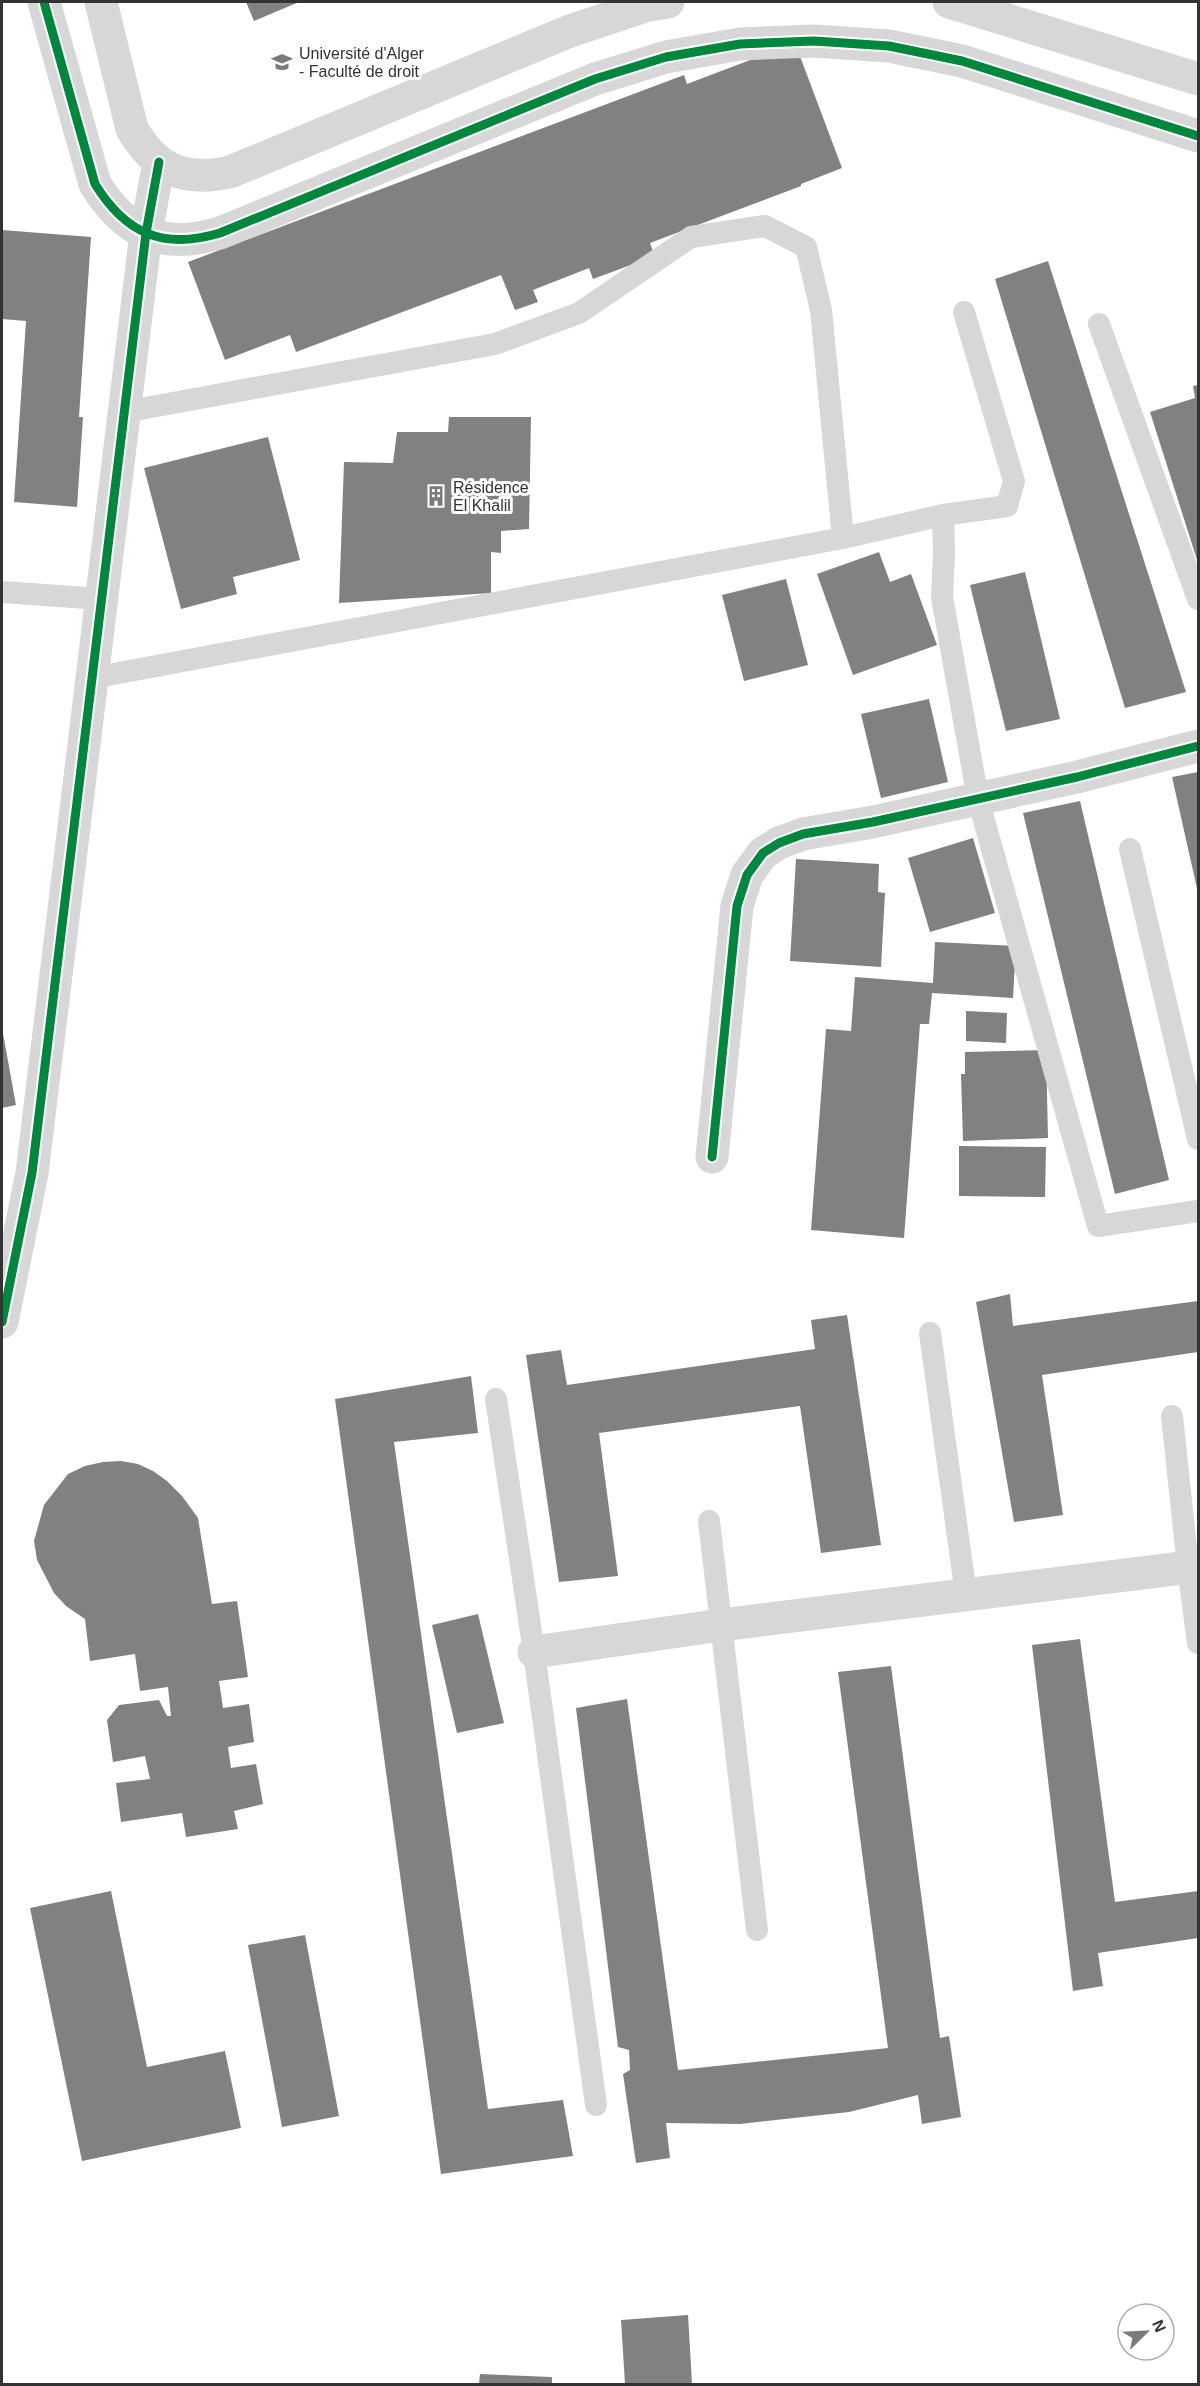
<svg xmlns="http://www.w3.org/2000/svg" width="1200" height="2386" font-family="Arial,sans-serif">
<style>
.building{fill:#818181}
.lines{fill:none;stroke-linecap:round;stroke-linejoin:round}
.service{stroke:#d7d7d7;stroke-width:22}
.minor{stroke:#d7d7d7;stroke-width:33}
.tertiary{stroke:#d7d7d7;stroke-width:33}
.cycleway-casing{stroke:#fff;stroke-width:13}
.cycleway{stroke:#00873e;stroke-width:9}
.labels{text-anchor:middle;dominant-baseline:central;stroke-width:6;stroke-linejoin:round;paint-order:stroke}
.poi-label{font-size:16px;fill:#333;stroke:#fff;text-anchor:start}
</style>
<rect width="100%" height="100%" fill="#fff"/>
<!-- building -->
<g class="building">
<polygon points="246,2 299,2 254,21"/>
<polygon points="795,43 842,168 801,184 801,186 650,243 655,256 593,279 589,268 533,290 538,302 515,310 501,275 296,352 290,335 225,360 188,262 684,75 687,84"/>
<polygon points="2,230 91,237 79,417 83,417 77,507 14,502 26,321 2,319"/>
<polygon points="1048,261 1186,692 1125,708 995,279"/>
<polygon points="1198,385 1198,563 1150,412 1195,398 1193,386"/>
<polygon points="449,417 531,417 529,529 501,531 501,553 491,552 491,593 339,603 344,462 393,463 397,432 448,432"/>
<polygon points="268,437 300,560 233,577 237,594 181,609 144,468"/>
<polygon points="879,552 890,582 911,574 937,645 853,675 817,574"/>
<polygon points="1025,572 1060,719 1006,731 970,585"/>
<polygon points="786,579 808,665 744,681 722,595"/>
<polygon points="929,699 948,782 881,798 861,714"/>
<polygon points="1198,772 1198,893 1172,777"/>
<polygon points="1080,801 1169,1180 1115,1194 1023,813"/>
<polygon points="973,838 995,913 930,932 908,858"/>
<polygon points="796,859 879,864 878,892 885,893 881,967 790,961"/>
<polygon points="935,942 1016,946 1013,998 932,993 929,1024 920,1024 904,1238 811,1230 826,1029 851,1031 855,977 933,983"/>
<polygon points="966,1011 1007,1013 1006,1043 966,1041"/>
<polygon points="2,1028 16,1105 2,1108"/>
<polygon points="1046,1050 1048,1138 963,1141 961,1074 965,1074 965,1052"/>
<polygon points="959,1146 1046,1147 1045,1197 959,1196"/>
<polygon points="1010,1294 1013,1326 1198,1301 1198,1352 1042,1375 1063,1515 1014,1522 976,1302"/>
<polygon points="847,1315 881,1545 821,1553 800,1406 599,1433 618,1576 559,1582 526,1355 561,1350 567,1385 815,1349 811,1320"/>
<polygon points="471,1376 478,1433 394,1442 488,2109 563,2100 573,2156 441,2174 335,1399"/>
<polygon points="121,1461 138,1464 153,1471 167,1481 182,1496 198,1518 212,1604 237,1601 248,1677 219,1681 223,1708 249,1704 254,1742 228,1747 231,1768 256,1764 263,1804 234,1811 238,1829 186,1837 182,1813 121,1822 116,1783 150,1779 145,1756 113,1762 107,1720 119,1705 159,1700 167,1716 171,1716 168,1687 140,1691 135,1654 90,1661 85,1619 66,1606 54,1593 37,1560 34,1541 44,1505 68,1474 85,1466 103,1462"/>
<polygon points="478,1614 504,1723 457,1733 432,1625"/>
<polygon points="1080,1639 1115,1902 1198,1891 1198,1938 1098,1953 1103,1986 1073,1991 1032,1645"/>
<polygon points="891,1666 940,2038 949,2036 961,2117 922,2124 918,2095 849,2112 740,2124 666,2123 670,2158 636,2163 623,2074 630,2070 629,2050 618,2047 576,1708 627,1699 678,2070 888,2048 838,1672"/>
<polygon points="111,1891 147,2067 225,2051 241,2128 82,2161 30,1908"/>
<polygon points="305,1935 339,2116 282,2127 248,1945"/>
<polygon points="688,2315 692,2384 625,2384 621,2320"/>
<polygon points="480,2374 552,2377 552,2384 479,2384"/>
</g>
<g class="lines">
<!-- service -->
<g class="service">
<polyline points="964,312 1014,481 1007,506 943,515 944,553 942,597 978,799 1098,1226 1198,1211"/>
<polyline points="1099,324 1198,599"/>
<polyline points="124,412 495,344 579,313 691,237 765,226 806,247 821,310 843,538"/>
<polyline points="2,592 101,599"/>
<polyline points="92,678 843,538 943,515"/>
<polyline points="1130,849 1198,1139"/>
<polyline points="930,1333 966,1595"/>
<polyline points="496,1399 534,1652 596,2105"/>
<polyline points="1172,1416 1188,1567 1198,1643"/>
<polyline points="709,1521 757,1930"/>
</g>
<!-- minor -->
<g class="minor">
<polyline points="712,1157 737,906 747,875 763,853 779,843 803,834 873,822 1077,777 1198,746"/>
<polyline points="2,1322 32,1173 146,233 159,162"/>
<polyline points="534,1652 721,1625 1198,1566"/>
</g>
<!-- tertiary -->
<g class="tertiary">
<path d="M44,2L95,184C126,234 163,250 220,233L595,79L666,57L740,44L814,41L889,46L962,61L1198,136"/>
<path d="M101,2L132,129C156,170 184,182 230,172L570,31L645,6L668,2"/>
<polyline points="949,2 1198,79"/>
</g>
<!-- cycleway casing -->
<g class="cycleway-casing">
<g id="cycleway">
<path d="M44,2L95,184C126,234 163,250 220,233L595,79L666,57L740,44L814,41L889,46L962,61L1198,136"/>
<polyline points="712,1157 737,906 747,875 763,853 779,843 803,834 873,822 1077,777 1198,746"/>
<polyline points="2,1322 32,1173 146,233 159,162"/>
</g>
</g>
<!-- cycleway -->
<use href="#cycleway" class="cycleway"/>
</g>
<!-- icons -->
<defs>
<g id="university-bare" transform="scale(1.62)"><path d="M0-5L7-2L0 1L-7-2ZM-4 1L0 2.5L4 1V4Q0 6-4 4Z" fill="#7a7a7a" stroke="#fff" stroke-width="2.5" paint-order="stroke"/></g>
<g id="building-bare" transform="scale(1.62)"><path d="M-4-6H4V6H1V3H-1V6H-4ZM-2.5-4.3h1.7v1.8h-1.7ZM.8-4.3h1.7v1.8H.8ZM-2.5-1h1.7V.8h-1.7ZM.8-1h1.7V.8H.8Z" fill="#7a7a7a" stroke="#fff" stroke-width="2.5" paint-order="stroke"/></g>
</defs>
<g fill-rule="evenodd">
<use href="#university-bare" x="282" y="62"/>
<use href="#building-bare" x="436" y="496"/>
</g>
<g class="labels">
<!-- poi labels -->
<g class="poi-label">
<text x="299" y="53">Université d'Alger<tspan x="299" dy="18">- Faculté de droit</tspan></text>
<text x="453" y="487">Résidence<tspan x="453" dy="18">El Khalil</tspan></text>
</g>
</g>
<!-- border -->
<rect width="1200" height="2386" fill="none" stroke="#333333" stroke-width="6"/>
<!-- north arrow -->
<g transform="translate(1146 2332) rotate(66)"><circle r="28" fill="#ffffff" stroke="#adadad" stroke-width="1.5"/>
<path d="M0-4.5L10 22L0 15L-10 22Z" fill="#7a7a7a"/>
<text y="-9" font-size="16" font-weight="bold" text-anchor="middle" fill="#333333">N</text>
</g>
</svg>
